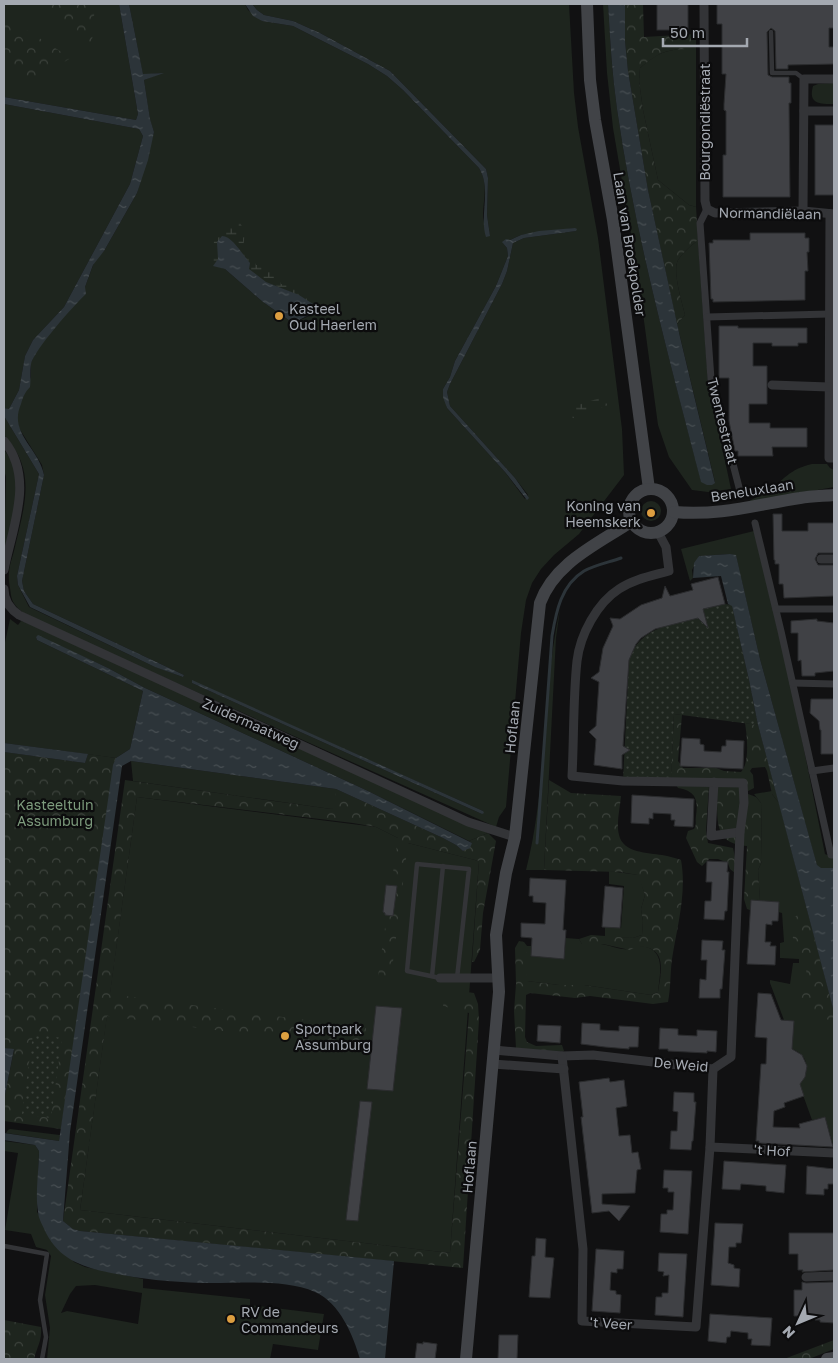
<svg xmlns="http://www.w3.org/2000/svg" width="838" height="1363" font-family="'Golos Text',sans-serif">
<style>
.grass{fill:#1e251e;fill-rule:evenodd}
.forest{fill:url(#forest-crowns)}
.wetland{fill:url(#wetland-marsh)}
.garden{fill:url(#garden-dots)}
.water{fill:url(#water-ripples)}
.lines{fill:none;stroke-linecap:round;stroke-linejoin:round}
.stream{stroke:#2c3439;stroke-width:3}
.building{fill:#404145;stroke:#2b2c2e}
.service{stroke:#333437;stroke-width:4.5}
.pedestrian{stroke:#333437;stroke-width:7}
.minor{stroke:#333437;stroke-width:9}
.secondary{stroke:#414347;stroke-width:12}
.poi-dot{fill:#dc9e40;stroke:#0c0c0d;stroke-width:2}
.labels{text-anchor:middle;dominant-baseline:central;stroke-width:4.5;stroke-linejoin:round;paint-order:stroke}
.street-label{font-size:14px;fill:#a4a9b1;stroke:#0c0c0d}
.poi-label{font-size:14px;fill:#a4a9b1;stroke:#0c0c0d;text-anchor:start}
.park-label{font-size:14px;fill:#7d9b7d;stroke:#0c0c0d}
</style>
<defs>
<pattern id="forest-crowns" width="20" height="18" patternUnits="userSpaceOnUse" patternTransform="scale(1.25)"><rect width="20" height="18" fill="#1e251e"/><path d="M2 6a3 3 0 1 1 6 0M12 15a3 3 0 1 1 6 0" fill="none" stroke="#3c423c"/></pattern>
<pattern id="wetland-marsh" width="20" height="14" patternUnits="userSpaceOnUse" patternTransform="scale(1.25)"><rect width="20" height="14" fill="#1e251e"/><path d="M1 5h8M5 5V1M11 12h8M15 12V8" fill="none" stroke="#3c423c"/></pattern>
<pattern id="garden-dots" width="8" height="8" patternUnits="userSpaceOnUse" patternTransform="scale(1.25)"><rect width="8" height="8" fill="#1e251e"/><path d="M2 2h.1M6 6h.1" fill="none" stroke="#3c423c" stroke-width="1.8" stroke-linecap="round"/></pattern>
<pattern id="water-ripples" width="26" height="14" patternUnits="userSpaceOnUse" patternTransform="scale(1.25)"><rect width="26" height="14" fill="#2c3439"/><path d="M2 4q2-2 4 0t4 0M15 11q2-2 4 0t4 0" fill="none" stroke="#484f53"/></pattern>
</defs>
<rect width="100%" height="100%" fill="#111112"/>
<!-- grass -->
<g class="grass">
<polygon points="4,4 119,4 138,114 136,120 4,97"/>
<path d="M129,4H245L248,10L262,21L293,26L368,64L387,76L403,90L479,168C489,184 483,199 483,216C483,223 488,230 490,236L487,215L488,178L486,169L390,71L320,33L293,21L264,15L257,10L252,4H569L574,93L578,127L598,238L622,429L624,475L579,534L554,555L541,569L532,583L526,600L521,633L506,807L499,817L496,827L70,635C55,628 27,619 16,606C11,600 11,595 10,588C7,573 10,565 14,551C24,507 38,471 4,435V416L39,474L17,576L18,585L29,607L153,666L183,677L184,675L33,604L24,591L22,581L44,475L42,465L19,428L16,414L31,377V363L36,351L85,287L95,260L104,251L137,193L154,132L150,120L144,80L161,73L143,75ZM575,228L576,231L524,238L513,243L507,271L502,284L450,384L447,392L450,406L515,478L528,495L525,499L505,472L447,408L443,389L450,377L455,361L496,286L508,256L507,248L503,243L521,235ZM214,265L290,291L309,316L293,323L263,302L225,269ZM192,681L483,811L482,814L192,683Z"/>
<path d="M603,4H608C610,39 612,74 617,109C635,235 669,358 701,481L715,482L677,324L685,315C682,302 672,271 678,260C683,252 691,246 698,240L708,381L731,489L708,492L692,490L669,457L658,425L637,269L613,128L607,73Z"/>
<path d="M680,49H696V207L689,205L658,180L643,110L639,81L640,68C654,56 661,51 680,49Z"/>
<path d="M834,83V104C819,104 808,104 813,86L818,84Z"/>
<polygon points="4,104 139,129 143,136 130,184 64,307 33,340 25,356 19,390 9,409 4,408"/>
<path d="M4,450C28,478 12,520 4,552L6,477L4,470Z"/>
<path d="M812,464H827L830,468L834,470V487L745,503C752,499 760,496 767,492C784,480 789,469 812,464Z"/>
<circle cx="651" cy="511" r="10"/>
<polygon points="754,531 791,685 825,854 834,858 834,868 820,868 817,866 760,659 736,556 730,554 699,556 692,570 693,578 690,581 681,549"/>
<path d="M560,609L556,638L544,870H526C548,784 541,695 560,609Z"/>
<polygon points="10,619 18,625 21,621 25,622 488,833 469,841 368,791 145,688 108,668 38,636 36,637 37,640 143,691 130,749 116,758 4,743 4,647"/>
<polygon points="131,761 336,789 336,808 331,809 133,781"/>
<path d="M772,791V794L779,803L834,1012V1148L825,1117L812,1120L799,1084C811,1072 809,1055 792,1049L794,1021L784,1020L770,983V980L790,984L793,963H799V959L780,958V943L784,942L782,913L778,912L760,901L758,870L762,861L761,803L754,794Z"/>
<polygon points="137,797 376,827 408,843 479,861 450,1253 80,1210"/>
<polygon points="609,871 639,875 645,895 641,909 643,921 642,935 633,938 605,937 605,927 621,928 624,886 609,884"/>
<path d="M566,938L579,939L582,944C588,944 595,944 601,944C610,945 619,950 628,949C632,949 635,946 639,946C667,947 660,974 658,992L651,995L584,985H559L527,981V946H532L531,956L564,959Z"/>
<polygon points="10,1129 60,1135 59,1141 6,1133 8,1130"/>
<path d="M4,1141L35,1145L39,1151L37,1212L74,1262L85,1267L143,1279V1288L250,1299V1305L324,1314L318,1350L273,1344L270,1359H47L50,1328L45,1295L51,1256L47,1250L36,1247L31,1234L5,1230L18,1153L4,1151ZM95,1285L142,1293L138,1324L67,1311L61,1313L70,1294L76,1286Z"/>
</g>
<!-- forest -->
<g class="forest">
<polygon points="46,4 95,4 91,54"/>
<path d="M625,4H643L644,37L696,34V49C668,49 662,50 640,68L639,81L643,110L658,180L689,205L696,207L698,240C691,246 683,252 678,260C672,271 682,302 685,315L677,324L648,190L628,71L625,41Z"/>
<polygon points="4,16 71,58 29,82 4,62"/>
<path d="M674,714L682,715L678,761L683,768H706L711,766L724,771L741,772C750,763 747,735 745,723L758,725L779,803L772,794L767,771L765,767L752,768L750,771L753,775L754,788L748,791V794L756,797L761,803L762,861L758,870L760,901H751L750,910L747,909L744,899L747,846C712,844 718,818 717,791L709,786L706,831L708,843L733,848L737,867L735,873L730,869L728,863L718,859H709L702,866L697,862L686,838L688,831L694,829C697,824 695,822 696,816C698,801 697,791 678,788L671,777Z"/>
<polygon points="4,752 85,763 88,754 116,758 61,1129 4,1121 4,1100 14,1050 4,1048"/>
<polygon points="125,780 331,809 335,807 336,789 443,838 456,845 463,851 472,843 469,841 488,833 496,841 483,913 480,950 474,962 472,962 479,861 408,843 391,977 387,983 377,983 398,838 376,827 353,823 137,797 110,994 366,1028 364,1049 107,1016 80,1210 450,1253 469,1013 443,1006 444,1001 461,1001 466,999 467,992 474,993 478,1004 479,1020 463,1268 80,1231 73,1229 63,1221"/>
<path d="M549,780L571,793L621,796C620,808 616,823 619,835C623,853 648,853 662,855C669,856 675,858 681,860C687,893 677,927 672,959C670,974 671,987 668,1002L653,1004L590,996L575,998L530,993L526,995L525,1037L527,1042L536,1046L562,1045L564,1051L555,1053L516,1048L514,1011L516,984L515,948L519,941L524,942L527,946V981L559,985H584L651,995L658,992C660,978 667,954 649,948C641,946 637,946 630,950L603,944H582L579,939L591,935L633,938L642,935L643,921L641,909L645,895L638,875L620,872L544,870Z"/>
<path d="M800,914L809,918L834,1012V1020L833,1021L814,1016L813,1005L801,1002L797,996C803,973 816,975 794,953L792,925L794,917Z"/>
<path d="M4,1320L41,1327C42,1342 37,1346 34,1359H4Z"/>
<polygon points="834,1340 834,1349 809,1359 784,1359"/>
</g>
<!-- wetland -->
<g class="wetland">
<polygon points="238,218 245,233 243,248 253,253 256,265 272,263 281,284 306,288 321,307 315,318 309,316 313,313 305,298 266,282 231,257 213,266 214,235"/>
<polygon points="610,395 610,404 573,420 571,407"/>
</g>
<!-- garden -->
<g class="garden">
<path d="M725,604L732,605L749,680L758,725L674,714L671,782L623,781L629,660C639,626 675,624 705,615L703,609Z"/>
<polygon points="33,1034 62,1038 51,1118 22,1114"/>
</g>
<!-- water -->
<g class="water">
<path d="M119,4H129L143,74L164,73L144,80L150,119L154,132L148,160L137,193L104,251L93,265L85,287L86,294C75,304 34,350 31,364C30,371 31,380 30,387C25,392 23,397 21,404C8,433 39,448 44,475L22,581L24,591L33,604L184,675L183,677L155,667L30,607L18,585L17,576L39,474L4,416V408L9,409L19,390L25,356L33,340L64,307L130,184L143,136L139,129L4,104V97L136,120L138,114Z"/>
<path d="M245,4H252L257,10L264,15L293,21L320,33L390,71L486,169L488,178L487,215L490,236L486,237C479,215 492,189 479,168L403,90L387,76L368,64L293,26L262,21L253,16Z"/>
<path d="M608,4H625V41L628,71L648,190L680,337L715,483L712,485H707L701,482C669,358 635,235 617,109C612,74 610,39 608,4Z"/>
<polygon points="575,228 577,229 576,231 524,238 513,243 507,271 502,284 450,384 447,392 450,406 515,478 529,498 527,500 505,472 447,408 443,397 443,389 450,377 455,361 496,286 508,256 507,248 502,242 506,239 510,240 521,235 539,231"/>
<path d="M222,236C232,236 242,254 250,263L249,269L266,282L299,295L313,304V313L293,323L263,302L225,269L213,266L218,259L217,242Z"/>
<polygon points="730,554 736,555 760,659 817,865 821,868 834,868 834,1012 758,725 749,680 732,606 728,604 721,576 693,578 694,563 699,556"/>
<path d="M38,635L108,668L145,688L368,791L472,843L470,848L463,851L456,845L443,838L336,789L131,761L122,766L70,1132L63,1221L73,1229L80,1231L394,1261L385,1359H360C353,1335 340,1303 315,1292C283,1278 236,1284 201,1283C171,1282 141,1279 111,1273C83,1267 60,1260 46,1233C43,1226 38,1218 38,1211C35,1195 39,1169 39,1151L35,1145L4,1140V1133L59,1141L113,765L116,758L130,749L143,691L37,640L36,637Z"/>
<polygon points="192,680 483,811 484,813 482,814 192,683"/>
<polygon points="4,743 88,754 85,763 4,752"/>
<polygon points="4,1048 14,1049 4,1100"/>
</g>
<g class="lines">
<!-- stream -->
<path class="stream" d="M537,843L552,636C556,612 561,585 584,571C595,565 610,562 621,558"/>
</g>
<!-- building -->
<g class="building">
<rect x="657" y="4" width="31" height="26"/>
<polygon points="717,4 834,4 834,28 829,28 829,47 834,47 834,64 788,65 788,69 776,69 775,31 771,28 767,32 768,75 772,77 789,77 789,83 791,83 791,103 789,103 790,197 723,197 723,155 726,155 726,111 724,110 724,104 726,74 722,74 722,24 717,24"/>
<rect x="815" y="125" width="19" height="70"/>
<polygon points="750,233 805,233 805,238 809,238 809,252 807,252 808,271 805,271 805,300 713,302 713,299 711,299 709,243 713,243 713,240 750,240"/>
<polygon points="719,326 738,326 738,328 807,328 807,343 798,343 798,346 772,346 772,343 753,343 753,366 767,366 767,404 749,404 749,423 770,423 770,428 807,428 807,447 772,447 773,456 738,456 738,451 735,451 729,421 729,378 719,378"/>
<polygon points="773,514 782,514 782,531 808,531 808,523 834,523 834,553 818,553 815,559 818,565 834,565 834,596 784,598 783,584 779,584 779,564 775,564 775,560 774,560"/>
<polygon points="718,577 725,604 703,609 708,628 698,618 655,629 641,638 636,644 629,660 623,746 630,750 622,755 622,769 594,765 596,739 589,732 596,726 599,682 591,678 599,672 603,648 613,626 610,618 620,619 641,605 662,598 665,586 670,596 693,590 691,584"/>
<polygon points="817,619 817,621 834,623 834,671 815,673 815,676 802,676 801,660 798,661 798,633 791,633 791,621"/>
<polygon points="811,699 834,699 834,754 821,754 821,730 820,730 819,721 810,713"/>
<polygon points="682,738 700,739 700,744 704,745 704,751 721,752 722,746 726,746 726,740 744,741 743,769 680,766"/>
<polygon points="632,795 694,799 693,827 674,826 675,820 671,820 671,814 653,813 653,819 649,818 649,824 631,823"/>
<polygon points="707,861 728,862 727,872 729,872 727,911 725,911 724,920 704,919 705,901 711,901 712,882 706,882"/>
<polygon points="530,878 566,880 563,930 566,930 564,959 531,956 532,938 521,937 521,923 545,924 546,903 533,902 533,896 529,896"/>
<polygon points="386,885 397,886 393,916 385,915 385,913 383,912"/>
<polygon points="605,886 623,888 620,928 602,927"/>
<polygon points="751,900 779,902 778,921 772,921 772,925 766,924 765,942 771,942 770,946 776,946 775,965 747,964"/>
<polygon points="702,940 723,941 722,950 725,950 722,989 720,989 720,998 699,998 700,979 706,980 707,960 701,960"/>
<polygon points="758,993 771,994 781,1020 794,1021 792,1049 802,1055 807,1066 805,1077 800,1084 804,1096 784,1103 785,1107 774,1111 773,1127 800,1128 799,1124 825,1117 833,1147 759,1143 759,1141 756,1141 761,1064 766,1064 767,1038 755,1037"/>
<polygon points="376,1006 402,1008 393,1091 367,1089"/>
<polygon points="582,1023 600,1024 600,1030 619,1031 619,1026 639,1027 638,1047 629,1047 629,1049 605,1047 581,1044"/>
<polygon points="538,1025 561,1026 560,1043 537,1041"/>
<polygon points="660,1028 678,1029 678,1035 697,1036 697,1030 717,1031 716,1052 707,1051 707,1053 668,1051 668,1049 659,1049"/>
<polygon points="609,1078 610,1082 624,1080 627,1106 616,1108 619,1136 630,1135 632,1153 638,1152 641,1169 637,1170 635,1193 602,1194 602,1204 630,1206 619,1221 609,1211 592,1213 581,1117 583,1117 579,1082"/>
<polygon points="674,1092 694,1093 694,1102 696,1102 693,1141 692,1141 691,1150 670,1149 671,1131 677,1131 678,1112 673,1111"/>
<polygon points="360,1101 372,1102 358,1221 346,1220"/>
<polygon points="724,1161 786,1165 784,1193 766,1191 766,1186 741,1184 740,1190 722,1189"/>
<polygon points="807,1166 834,1169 834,1184 828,1184 828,1189 824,1189 824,1195 806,1194"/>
<polygon points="664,1170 692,1171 688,1234 660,1232 661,1214 667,1214 667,1210 673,1210 674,1192 668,1192 668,1188 663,1188"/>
<polygon points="715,1223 743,1224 741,1243 736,1243 736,1247 729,1247 728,1263 734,1265 734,1268 740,1269 739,1287 711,1285"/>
<polygon points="789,1233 834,1233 834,1270 802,1272 803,1270 798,1270 798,1254 789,1254"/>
<polygon points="536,1238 546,1239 545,1257 554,1258 550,1298 529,1297 532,1256 535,1256"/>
<polygon points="596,1249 624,1251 623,1269 617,1269 617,1273 611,1272 610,1290 616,1291 616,1294 621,1295 620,1313 592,1311"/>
<polygon points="659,1253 687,1254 683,1317 655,1315 656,1297 662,1297 662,1293 668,1293 669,1275 663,1276 664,1272 658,1271"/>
<polygon points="802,1282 806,1283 834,1282 834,1323 820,1322 820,1320 815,1320 815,1316 794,1316 794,1290 802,1290"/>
<polygon points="710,1314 772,1318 770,1346 751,1345 752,1339 748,1339 748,1333 731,1331 730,1337 727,1337 726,1343 708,1341"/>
<polygon points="499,1335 518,1335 517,1359 498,1359"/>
<polygon points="423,1342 437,1344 435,1359 415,1359 417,1343 423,1344"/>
</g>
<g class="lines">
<!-- service -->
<g class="service">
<polyline points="771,32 772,73 796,73 804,79"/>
<polyline points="432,976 443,866"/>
<polyline points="440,978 407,971 417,864 469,869 457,978"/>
<polyline points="4,1246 47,1254 40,1300 46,1337 42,1359"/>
</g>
<!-- pedestrian -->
<g class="pedestrian">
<polyline points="707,209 700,223 711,379 741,495"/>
<polyline points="707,317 829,314"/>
<polyline points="755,523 781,631 831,855 834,855"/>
<polyline points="776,609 834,609"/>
<polyline points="793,683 834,684"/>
<polyline points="812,771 834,768"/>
</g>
<!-- minor -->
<g class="minor">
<polyline points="704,4 705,201 707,209 715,213 803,211 834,214"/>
<polyline points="804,111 834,111"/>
<polyline points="803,211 804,79 834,79"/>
<polyline points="830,214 829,458 834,458"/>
<polyline points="772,385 829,387"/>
<path d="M4,441C35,478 12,528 4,570"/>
<polyline points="821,559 834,559"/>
<path d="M4,589C4,600 10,609 19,615L438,808L468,822L515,837"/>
<polyline points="714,782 711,836 740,832"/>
<polyline points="440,978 497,978"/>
<path d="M494,1050L562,1056L593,1055L713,1069L731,1057L740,832L744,803L743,783L623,781L572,776C574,739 573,698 577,661C580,635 597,603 619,589C634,579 651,576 669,571L666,547L658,532"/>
<polyline points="562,1056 583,1249 582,1321 696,1327 710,1147 713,1069"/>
<polyline points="493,1064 564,1069"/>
<polyline points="710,1147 834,1153"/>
<polyline points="806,1277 834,1276"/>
</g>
<!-- secondary -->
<g class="secondary">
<polyline points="587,4 590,80 595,120 613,220 649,489"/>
<circle cx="651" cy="511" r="22"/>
<path d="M674,512C720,516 755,505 800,498C811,496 823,496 834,495"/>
<path d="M466,1359L499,992L496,935L506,873L515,837L540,603C555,562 598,544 632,521"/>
<polyline points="827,1359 834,1358"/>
</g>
</g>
<!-- markers -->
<g class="poi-dot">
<circle cx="279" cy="316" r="5"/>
<circle cx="651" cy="513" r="5"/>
<circle cx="285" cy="1036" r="5"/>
<circle cx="231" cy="1319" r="5"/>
</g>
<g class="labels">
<!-- street labels -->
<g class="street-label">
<text transform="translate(704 122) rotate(-90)">Bourgondiëstraat</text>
<text transform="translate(770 213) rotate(1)">Normandiëlaan</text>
<text transform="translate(630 244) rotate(81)">Laan van Broekpolder</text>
<text transform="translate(723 421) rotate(76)">Twentestraat</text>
<text transform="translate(752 490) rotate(-9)">Beneluxlaan</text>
<text transform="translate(251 723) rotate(24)">Zuidermaatweg</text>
<text transform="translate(512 727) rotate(-84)">Hoflaan</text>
<text transform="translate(681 1064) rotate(5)">De Weid</text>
<text transform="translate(772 1150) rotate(3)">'t Hof</text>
<text transform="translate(469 1167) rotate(-85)">Hoflaan</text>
<text transform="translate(611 1323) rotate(4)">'t Veer</text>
</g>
<!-- poi labels -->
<g class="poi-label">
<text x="289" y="308">Kasteel<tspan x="289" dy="16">Oud Haerlem</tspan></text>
<text x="641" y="505" text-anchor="end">Koning van<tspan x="641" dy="16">Heemskerk</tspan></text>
<text x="295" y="1028">Sportpark<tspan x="295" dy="16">Assumburg</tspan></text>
<text x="241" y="1311">RV de<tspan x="241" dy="16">Commandeurs</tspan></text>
</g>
<!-- park labels -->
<g class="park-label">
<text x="55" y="804">Kasteeltuin<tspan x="55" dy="16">Assumburg</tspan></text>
</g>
</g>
<!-- border -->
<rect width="838" height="1363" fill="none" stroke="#a4a9b1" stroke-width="10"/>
<!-- north arrow -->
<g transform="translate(798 1323) rotate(226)" stroke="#0c0c0d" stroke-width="4" paint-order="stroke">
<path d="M0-4L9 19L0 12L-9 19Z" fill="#a4a9b1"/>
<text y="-8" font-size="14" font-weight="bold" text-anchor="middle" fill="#a4a9b1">N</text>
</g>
<!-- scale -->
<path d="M663 38v8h84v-8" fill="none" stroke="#a4a9b1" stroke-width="2.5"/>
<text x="670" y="38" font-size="15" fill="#a4a9b1" stroke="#0c0c0d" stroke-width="4" paint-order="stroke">50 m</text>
</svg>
